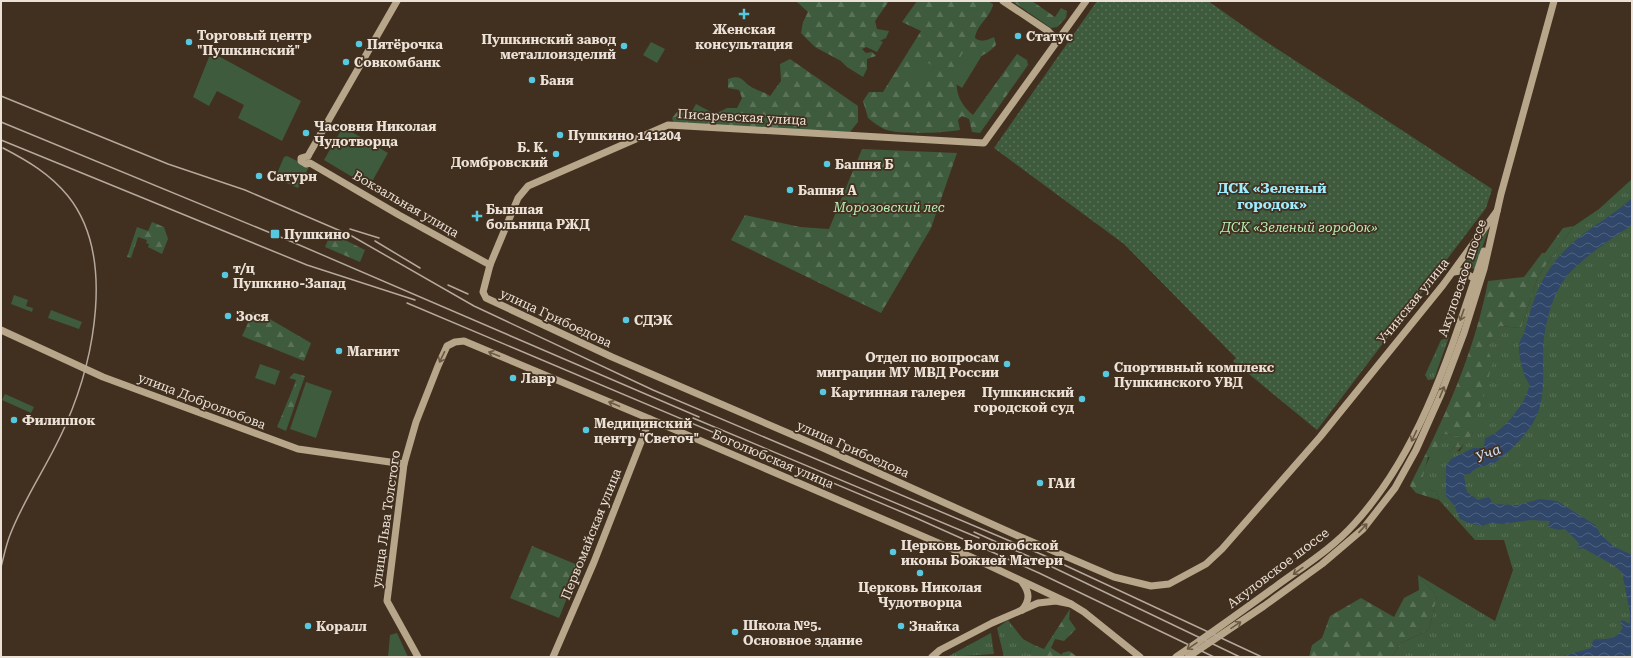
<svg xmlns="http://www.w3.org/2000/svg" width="1633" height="658" font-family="'Roboto Serif',serif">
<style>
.grass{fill:url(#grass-tufts)}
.forest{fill:url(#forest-firs)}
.park{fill:#3e5b3d}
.garden{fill:url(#garden-dots)}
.water{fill:url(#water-waves)}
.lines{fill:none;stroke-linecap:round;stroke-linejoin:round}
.secondary{stroke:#b7a68a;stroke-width:7}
.rail{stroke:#b5a89c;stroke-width:1.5}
.oneway{stroke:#6a5944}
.poi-dot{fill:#56c9e1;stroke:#41301f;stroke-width:1.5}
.labels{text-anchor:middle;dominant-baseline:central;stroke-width:3.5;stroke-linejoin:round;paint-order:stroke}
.poi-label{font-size:13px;font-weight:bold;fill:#ece1d7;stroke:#41301f;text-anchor:start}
.street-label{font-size:13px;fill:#ece1d7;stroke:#41301f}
.park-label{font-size:13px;font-style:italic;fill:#b8efb7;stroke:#41301f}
.neighbourhood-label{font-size:14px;font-weight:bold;fill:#9eecfe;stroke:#41301f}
.water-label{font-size:14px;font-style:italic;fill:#d0e1f9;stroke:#41301f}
</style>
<defs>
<pattern id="grass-tufts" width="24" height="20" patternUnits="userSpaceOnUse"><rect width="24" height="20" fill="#3e5b3d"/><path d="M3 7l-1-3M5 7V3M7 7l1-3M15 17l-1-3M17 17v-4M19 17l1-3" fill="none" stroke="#5a7258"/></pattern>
<pattern id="forest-firs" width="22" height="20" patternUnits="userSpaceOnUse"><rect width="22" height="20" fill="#3e5b3d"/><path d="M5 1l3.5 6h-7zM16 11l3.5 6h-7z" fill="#5a7258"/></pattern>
<pattern id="garden-dots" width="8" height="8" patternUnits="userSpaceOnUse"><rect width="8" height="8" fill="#3e5b3d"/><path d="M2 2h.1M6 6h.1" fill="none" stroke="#5a7258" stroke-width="1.8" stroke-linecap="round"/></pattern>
<pattern id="water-waves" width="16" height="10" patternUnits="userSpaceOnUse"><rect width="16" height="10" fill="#304769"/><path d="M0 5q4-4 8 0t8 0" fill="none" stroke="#4e617e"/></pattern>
</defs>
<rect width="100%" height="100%" fill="#41301f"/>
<!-- grass -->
<g class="grass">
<path d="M1632,179V657H1392L1401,643L1429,630L1437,596L1418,575L1495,621L1513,570L1504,540H1475L1439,500L1437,492L1430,490L1422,480C1425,462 1434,449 1443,434L1460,436L1456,446L1448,452L1460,451L1465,442L1472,435L1486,347L1498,326L1521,328L1538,276L1574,226L1599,209Z"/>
<polygon points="1489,228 1475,269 1463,266"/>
<polygon points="1449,337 1434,379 1428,380 1425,375 1441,340"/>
<polygon points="294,373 305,376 299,393 291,393 296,380 289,378"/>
<polygon points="1008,620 1023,639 1034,645 1028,657 1004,657 997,628"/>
<polygon points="991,633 994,654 947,657"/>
</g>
<!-- forest -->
<g class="forest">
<polygon points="796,1 889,1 875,21 877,29 889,31 886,38 862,49 866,53 872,52 876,56 867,59 867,69 863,77 847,67 841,61 815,47 801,33 803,22 808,12"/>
<path d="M917,1H988L993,4C991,17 977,24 975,38C981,43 988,40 994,37L996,45C992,49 988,53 983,55C978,59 969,61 964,66C950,83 958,103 973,115L1017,54L1027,60L1028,65L980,133L972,132L969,119L962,116L958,120L960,130C945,133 897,135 884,129C878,126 873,122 868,118L863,101L869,92H883L921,31L902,22Z"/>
<polygon points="1012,1 1032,1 1055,17 1061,8 1067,11 1066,18 1057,27 1051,28"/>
<path d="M790,59L858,106V122L850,132L674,124L672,118L677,112L691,113L696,104L715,114L727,108H737L742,98L739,90L728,88V79C743,73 743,83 753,88C759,91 764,92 770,96L781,81L780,64Z"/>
<polygon points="862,149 957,153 931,228 881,313 731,240 745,215 800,227 829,229"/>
<polygon points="152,222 164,227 168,239 162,254 148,247 149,244 146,243 147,240 138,237 131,258 127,257 137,227 148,231"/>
<path d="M1574,226L1538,276L1521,328L1499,326L1486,347L1493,362L1472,435C1464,443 1460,451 1450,456L1448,452L1456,446L1460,436L1443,434L1437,445L1441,454L1437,458L1428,457L1422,480L1428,483L1430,490L1437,492L1439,500L1416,493L1410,486L1411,483C1444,420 1475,351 1488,281L1524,277L1542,253H1545L1563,228Z"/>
<polygon points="331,233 365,250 360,262 325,247"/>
<polygon points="253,312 268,318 311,343 304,361 242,336"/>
<polygon points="291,393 299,393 286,431 277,427"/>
<polygon points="532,546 580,566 559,618 510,598"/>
<polygon points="1418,575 1437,596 1429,630 1401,643 1392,657 1309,657 1312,645 1322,638 1330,616 1361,598 1394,617 1404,598 1419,590"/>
<polygon points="1070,609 1069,619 1076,629 1064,641 1055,639 1051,648 1062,655 1062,653 1069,651 1078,657 1028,657 1034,645 1044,649"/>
</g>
<!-- park -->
<g class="park">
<polygon points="870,35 883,42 877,52 864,46"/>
<polygon points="651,42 665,49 657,63 643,55"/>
<polygon points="966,48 981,57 962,88 947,78"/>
<polygon points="211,52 301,101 282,141 238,118 244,105 217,91 209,106 193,97"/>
<polygon points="921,59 935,67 922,90 908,81"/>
<polygon points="343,127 388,153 369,187 324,160"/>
<polygon points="287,156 309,167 298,188 275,178 284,157"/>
<polygon points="14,295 28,300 26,306 33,308 32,312 11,304"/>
<polygon points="51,310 82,322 79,329 48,318"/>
<polygon points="260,364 280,371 275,385 255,378"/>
<polygon points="306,382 332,391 316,438 290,429"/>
<polygon points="5,394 34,407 31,413 2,400"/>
<polygon points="397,633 408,657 388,657 390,635"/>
</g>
<!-- garden -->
<polygon class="garden" points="1097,1 1208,1 1262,39 1492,189 1486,208 1317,430 1233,361 1236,358 1124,244 994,148"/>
<!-- water -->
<path class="water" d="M1632,198V225C1611,239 1575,262 1562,283C1549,303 1543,332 1543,356C1543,377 1545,402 1534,421C1527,434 1506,456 1494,463C1486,467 1476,465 1470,474H1466L1464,477L1467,492L1478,500L1489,497L1493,504L1517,505L1540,499L1557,501L1595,525L1601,535L1613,546L1632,555V653L1626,657H1560L1591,648L1593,641L1596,639C1607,640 1618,638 1623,627L1620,623L1622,620L1630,624V613L1622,572L1613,565L1583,548L1578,549L1579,543L1565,529L1559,530L1548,527L1550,521L1530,520L1504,524L1490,523L1482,526L1469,523L1460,519L1454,505L1446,496V466L1451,459L1473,448H1484L1485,438C1500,435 1528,402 1529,385C1529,382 1526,379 1525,377C1522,367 1518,354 1519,344C1520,339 1524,335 1525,330C1535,292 1545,266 1576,240C1594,225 1615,214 1632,198Z"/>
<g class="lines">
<!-- secondary -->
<g class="secondary">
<polyline points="1003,1 1048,31 1057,40"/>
<polyline points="1086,1 984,143 668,125 528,186 518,198 490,265 483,292 486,298 612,357 823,448 1016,535 1114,577 1151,586 1169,584 1206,564 1222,549 1320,437 1443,285 1497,211"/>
<polyline points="308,156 301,158 301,161 306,164 310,163 399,215 490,265"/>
<polyline points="308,156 397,1"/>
<polyline points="1454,272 1460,271 1478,280"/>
<polyline points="1,330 103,377 298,449 404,464"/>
<path d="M1022,610C1030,600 1030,593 1022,582"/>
<polyline points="418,657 387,601 404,464 416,422 438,366 447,346 455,342 464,341 650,419 971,557 1071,604"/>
<polyline points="553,657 594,562 650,419"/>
<polyline points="932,657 940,650 992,623 1038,603 1056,601 1071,604 1084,612 1140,657"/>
<path d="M1176,657C1209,635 1242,611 1275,587C1302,567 1332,549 1355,523C1423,448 1452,346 1484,251"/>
<polyline points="1188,657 1264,606 1322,564 1363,529 1395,488 1416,450 1441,394 1464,333 1484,269 1501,194 1554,1"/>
</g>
<!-- rail -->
<g class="rail">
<polyline points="1,96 168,164 245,190 350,235 474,306 653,390 1043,555 1262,657"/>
<polyline points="1,122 290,241 699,417"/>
<polyline points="1,140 307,265 415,300"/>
<polyline points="350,229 379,238"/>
<polyline points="375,241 420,268"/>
<polyline points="448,285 468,294"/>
<polyline points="407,303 916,518 1039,573 1214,657"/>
<polyline points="693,418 979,538"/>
<polyline points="974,532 1046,564 1240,657"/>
<path d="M1,567C4,556 6,545 10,535C25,496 50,462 66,424C94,360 116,256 68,196C50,174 28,161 3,148"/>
</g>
</g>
<!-- one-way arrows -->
<defs><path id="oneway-shaft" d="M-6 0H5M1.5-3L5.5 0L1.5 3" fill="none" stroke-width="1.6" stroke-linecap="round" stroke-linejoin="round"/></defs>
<g class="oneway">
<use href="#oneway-shaft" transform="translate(1462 315) rotate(109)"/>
<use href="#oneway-shaft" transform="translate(494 354) rotate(-158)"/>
<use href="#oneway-shaft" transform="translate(442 357) rotate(116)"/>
<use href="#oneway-shaft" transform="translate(1442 392) rotate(-68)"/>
<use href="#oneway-shaft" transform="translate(614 404) rotate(-157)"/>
<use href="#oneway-shaft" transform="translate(1414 436) rotate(115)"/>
<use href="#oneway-shaft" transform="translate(1363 528) rotate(-47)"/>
<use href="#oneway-shaft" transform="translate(1298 571) rotate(144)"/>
<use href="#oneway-shaft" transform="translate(1236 625) rotate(-34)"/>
<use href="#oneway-shaft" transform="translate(1192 646) rotate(146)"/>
</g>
<!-- markers -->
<g class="poi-dot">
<path d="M742 8h4v4h4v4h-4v4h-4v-4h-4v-4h4z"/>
<circle cx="1018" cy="36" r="4"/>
<circle cx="189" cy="42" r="4"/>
<circle cx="359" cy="44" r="4"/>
<circle cx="624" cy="46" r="4"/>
<circle cx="346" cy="62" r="4"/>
<circle cx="532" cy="80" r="4"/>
<circle cx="306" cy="133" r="4"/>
<circle cx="560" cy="135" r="4"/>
<circle cx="556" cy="154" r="4"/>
<circle cx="827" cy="164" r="4"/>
<circle cx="259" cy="176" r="4"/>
<circle cx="790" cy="190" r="4"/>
<path d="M475 210h4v4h4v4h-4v4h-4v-4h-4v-4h4z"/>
<rect x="270" y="229" width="10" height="10" rx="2"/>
<circle cx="225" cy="275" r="4"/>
<circle cx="228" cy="316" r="4"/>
<circle cx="626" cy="320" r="4"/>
<circle cx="339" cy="351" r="4"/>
<circle cx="1007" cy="364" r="4"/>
<circle cx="1106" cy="374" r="4"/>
<circle cx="513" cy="378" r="4"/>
<circle cx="823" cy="392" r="4"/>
<circle cx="1082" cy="399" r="4"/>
<circle cx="14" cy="420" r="4"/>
<circle cx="586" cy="430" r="4"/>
<circle cx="1040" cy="483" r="4"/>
<circle cx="893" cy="552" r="4"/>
<circle cx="920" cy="573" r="4"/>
<circle cx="308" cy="626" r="4"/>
<circle cx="901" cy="626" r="4"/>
<circle cx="735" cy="632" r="4"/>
</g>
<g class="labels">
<!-- poi labels -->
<g class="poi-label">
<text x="744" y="29" text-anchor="middle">Женская<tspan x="744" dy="15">консультация</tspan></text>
<text x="197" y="35">Торговый центр<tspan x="197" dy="15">"Пушкинский"</tspan></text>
<text x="1026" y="36">Статус</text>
<text x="616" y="39" text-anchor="end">Пушкинский завод<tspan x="616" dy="15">металлоизделий</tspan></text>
<text x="367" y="44">Пятёрочка</text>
<text x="354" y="62">Совкомбанк</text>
<text x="540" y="80">Баня</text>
<text x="314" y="126">Часовня Николая<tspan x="314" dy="15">Чудотворца</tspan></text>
<text x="568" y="135">Пушкино 141204</text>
<text x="548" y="147" text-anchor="end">Б. К.<tspan x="548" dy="15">Домбровский</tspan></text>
<text x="835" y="164">Башня Б</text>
<text x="267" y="176">Сатурн</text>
<text x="798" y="190">Башня А</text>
<text x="486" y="209">Бывшая<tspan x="486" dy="15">больница РЖД</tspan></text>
<text x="284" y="234">Пушкино</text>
<text x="233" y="268">т/ц<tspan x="233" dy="15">Пушкино-Запад</tspan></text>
<text x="236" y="316">Зося</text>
<text x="634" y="320">СДЭК</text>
<text x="347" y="351">Магнит</text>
<text x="999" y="357" text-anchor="end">Отдел по вопросам<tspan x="999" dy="15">миграции МУ МВД России</tspan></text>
<text x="1114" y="367">Спортивный комплекс<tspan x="1114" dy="15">Пушкинского УВД</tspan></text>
<text x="521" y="378">Лавр</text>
<text x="831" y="392">Картинная галерея</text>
<text x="1074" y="392" text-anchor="end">Пушкинский<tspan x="1074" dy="15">городской суд</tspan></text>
<text x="22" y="420">Филиппок</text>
<text x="594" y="423">Медицинский<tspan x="594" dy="15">центр "Светоч"</tspan></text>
<text x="1048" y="483">ГАИ</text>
<text x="901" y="545">Церковь Боголюбской<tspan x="901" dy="15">иконы Божией Матери</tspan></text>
<text x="920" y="587" text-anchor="middle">Церковь Николая<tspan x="920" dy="15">Чудотворца</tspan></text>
<text x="743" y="625">Школа №5.<tspan x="743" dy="15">Основное здание</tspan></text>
<text x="316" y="626">Коралл</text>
<text x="909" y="626">Знайка</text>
</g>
<!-- street labels -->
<g class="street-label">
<text transform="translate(742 117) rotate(3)">Писаревская улица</text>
<text transform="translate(406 204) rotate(30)">Вокзальная улица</text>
<text transform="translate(1462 278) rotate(-71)">Акуловское шоссе</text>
<text transform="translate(1413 301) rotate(-51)">Учинская улица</text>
<text transform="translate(556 318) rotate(25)">улица Грибоедова</text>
<text transform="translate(202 401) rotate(21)">улица Добролюбова</text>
<text transform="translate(853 449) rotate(24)">улица Грибоедова</text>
<text transform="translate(773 459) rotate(23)">Боголюбская улица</text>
<text transform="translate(386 519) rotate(-82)">улица Льва Толстого</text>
<text transform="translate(591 534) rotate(-68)">Первомайская улица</text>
<text transform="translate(1278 568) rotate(-37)">Акуловское шоссе</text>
</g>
<!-- park labels -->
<g class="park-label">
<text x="889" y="207">Морозовский лес</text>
<text x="1299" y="227">ДСК «Зеленый городок»</text>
</g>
<!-- neighbourhood labels -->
<g class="neighbourhood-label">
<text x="1272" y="188">ДСК «Зеленый<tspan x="1272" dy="16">городок»</tspan></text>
</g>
<!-- water labels -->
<g class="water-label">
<text transform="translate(1488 453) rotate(-23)">Уча</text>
</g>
</g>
<!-- border -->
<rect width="1633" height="658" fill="none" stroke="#ece1d7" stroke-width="4"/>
</svg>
